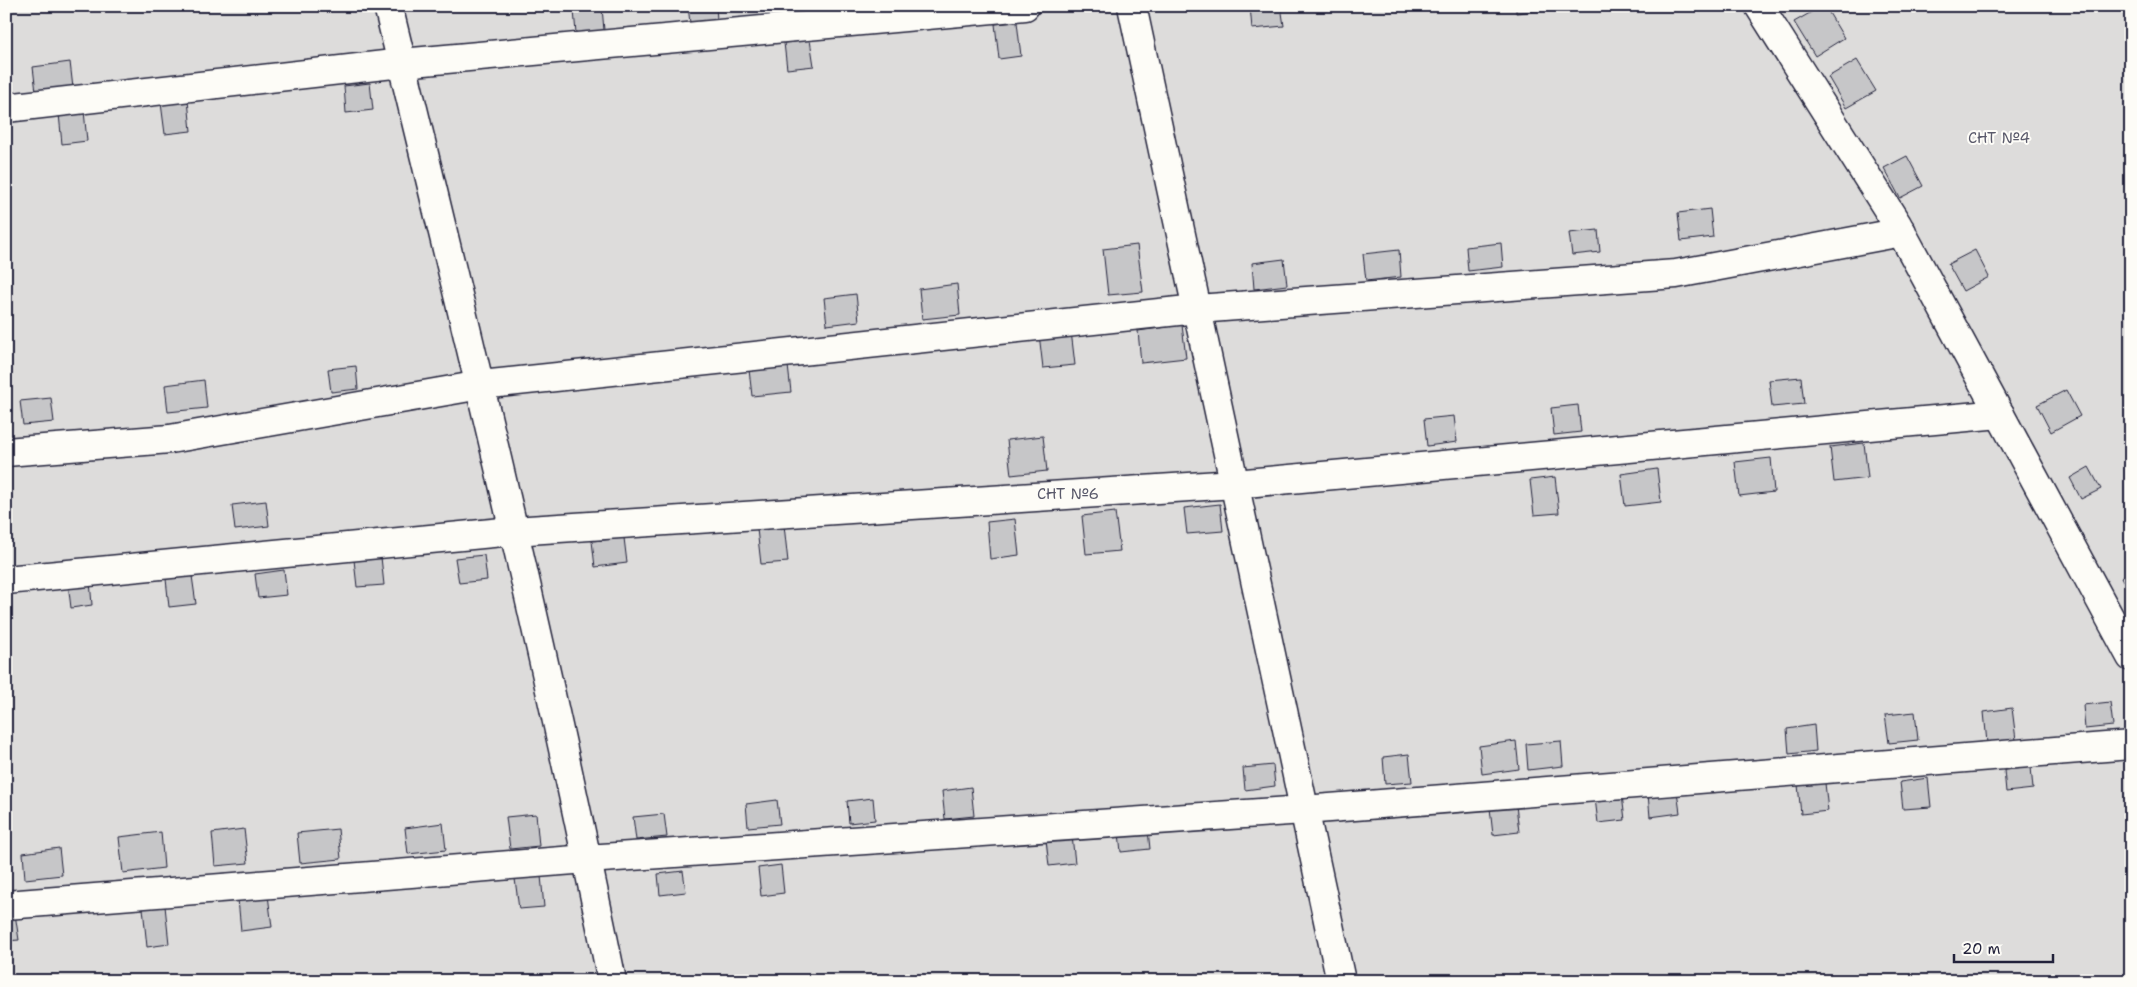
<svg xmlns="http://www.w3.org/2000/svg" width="2137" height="987" font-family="'Shantell Sans',sans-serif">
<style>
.green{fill:#dddcdb;stroke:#807f8b}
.building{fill:#c6c6c8;stroke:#22223b}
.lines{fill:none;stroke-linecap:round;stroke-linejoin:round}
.minor-casing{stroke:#22223b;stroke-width:31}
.minor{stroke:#fdfcf7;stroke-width:28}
.labels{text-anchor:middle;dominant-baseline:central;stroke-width:4;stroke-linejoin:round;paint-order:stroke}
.park-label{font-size:15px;fill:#5a5a6b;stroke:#fdfcf7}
</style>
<rect width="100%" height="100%" fill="#fdfcf7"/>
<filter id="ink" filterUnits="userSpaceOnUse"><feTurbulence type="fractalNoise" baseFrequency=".02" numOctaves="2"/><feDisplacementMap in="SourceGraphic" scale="10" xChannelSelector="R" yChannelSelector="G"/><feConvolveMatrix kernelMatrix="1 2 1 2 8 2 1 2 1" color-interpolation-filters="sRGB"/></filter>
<g filter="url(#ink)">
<!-- green -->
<rect class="green" x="6" y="6" width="2125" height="975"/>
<!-- building -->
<g class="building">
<polygon points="688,6 716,6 717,20 690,23"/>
<polygon points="1250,6 1281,6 1284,26 1252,29"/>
<polygon points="1421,6 1444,6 1444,8 1422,11"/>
<polygon points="1516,6 1546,6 1546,10 1516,13"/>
<polygon points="1822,6 1825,6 1844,38 1815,56 1794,22"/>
<polygon points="602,8 604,30 576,33 574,11"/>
<polygon points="1017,22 1021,56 999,59 995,24"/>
<polygon points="810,40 814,66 787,69 784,43"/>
<polygon points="1857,60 1876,91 1846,108 1828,77"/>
<polygon points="70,62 73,88 36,92 33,67"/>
<polygon points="370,83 373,110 346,113 344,86"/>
<polygon points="188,100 191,131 165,134 161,103"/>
<polygon points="84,111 87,141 62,144 59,114"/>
<polygon points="1907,156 1923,186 1900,198 1884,168"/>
<polygon points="1710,209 1713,237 1681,241 1678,213"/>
<polygon points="1598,230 1600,252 1572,255 1569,233"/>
<polygon points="1501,243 1503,267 1468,271 1466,247"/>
<polygon points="1137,245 1143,292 1108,295 1103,249"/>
<polygon points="1399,250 1401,277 1366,281 1363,254"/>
<polygon points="1975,250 1989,277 1963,291 1948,264"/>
<polygon points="1284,259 1287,285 1254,289 1252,263"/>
<polygon points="957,284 960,315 922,319 919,289"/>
<polygon points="856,294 859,321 827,325 824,298"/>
<polygon points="1182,325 1186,358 1141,363 1138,331"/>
<polygon points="1071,331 1075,365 1043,368 1039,334"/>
<polygon points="787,357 791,392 752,396 748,361"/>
<polygon points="356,366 358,389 331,392 328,369"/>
<polygon points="1801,377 1804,404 1772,407 1769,380"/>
<polygon points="204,380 207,408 168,412 165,385"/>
<polygon points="2066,390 2080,416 2051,432 2037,405"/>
<polygon points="51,398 54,422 23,425 20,401"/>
<polygon points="1578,405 1581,432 1554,435 1551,408"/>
<polygon points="1454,416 1457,442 1427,446 1424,419"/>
<polygon points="1043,436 1047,471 1011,475 1007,440"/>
<polygon points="1864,443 1868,478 1834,482 1830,447"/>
<polygon points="1771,458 1774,492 1739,496 1735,462"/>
<polygon points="2089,467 2101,489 2081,499 2070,478"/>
<polygon points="1657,469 1661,502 1625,506 1621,474"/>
<polygon points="1555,477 1559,513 1534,515 1530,480"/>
<polygon points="266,501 269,526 235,530 232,505"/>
<polygon points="1220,504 1223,531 1187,534 1184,508"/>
<polygon points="1115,512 1120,551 1086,554 1082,516"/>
<polygon points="1015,519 1019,555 990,559 987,522"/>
<polygon points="784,525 788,562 761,564 757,529"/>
<polygon points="624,538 627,563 595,567 592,541"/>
<polygon points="484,555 487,580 459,583 455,558"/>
<polygon points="381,557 384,585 357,587 354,560"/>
<polygon points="284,570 287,595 258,598 255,574"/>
<polygon points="2131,572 2131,597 2121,578"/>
<polygon points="192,576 196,604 169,607 166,579"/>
<polygon points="90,581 92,605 71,608 68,583"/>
<polygon points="2110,702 2113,726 2085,729 2083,705"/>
<polygon points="2012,708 2016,740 1987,743 1984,712"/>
<polygon points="1915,712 1918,740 1889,743 1885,715"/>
<polygon points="1814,725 1816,751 1789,754 1787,729"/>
<polygon points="1516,741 1519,769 1482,774 1479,746"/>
<polygon points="1561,741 1563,766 1528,770 1526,744"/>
<polygon points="1409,754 1412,782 1385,784 1383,757"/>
<polygon points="1273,765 1275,786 1245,790 1243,768"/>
<polygon points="2031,767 2033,789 2006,792 2004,770"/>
<polygon points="1928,778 1931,807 1903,809 1900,782"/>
<polygon points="1825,783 1828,811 1801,814 1798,785"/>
<polygon points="971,787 974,816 945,819 942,791"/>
<polygon points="1677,791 1680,813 1650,817 1648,794"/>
<polygon points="1622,795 1625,820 1598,823 1595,798"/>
<polygon points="873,798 875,820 849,823 847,801"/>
<polygon points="777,800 780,824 748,827 746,804"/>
<polygon points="1516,805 1519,832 1493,835 1490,808"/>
<polygon points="536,814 539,846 510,849 506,817"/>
<polygon points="664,814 667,837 636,840 633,817"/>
<polygon points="443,823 446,850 408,854 405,828"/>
<polygon points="244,829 248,863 215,866 212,833"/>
<polygon points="338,829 341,859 300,863 297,833"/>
<polygon points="1148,830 1150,849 1121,852 1119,833"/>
<polygon points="161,832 164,868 123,873 119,837"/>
<polygon points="1072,836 1075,863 1049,866 1046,840"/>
<polygon points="59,848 62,875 25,879 23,853"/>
<polygon points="781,865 784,893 761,896 758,868"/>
<polygon points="683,871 686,892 660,895 658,874"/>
<polygon points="541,876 544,907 519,909 515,879"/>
<polygon points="268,895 272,927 241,931 238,899"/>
<polygon points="165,906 169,944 147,947 143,908"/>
<polygon points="15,914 19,940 6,941 6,915"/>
</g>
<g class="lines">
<!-- minor casing -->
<g class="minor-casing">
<g id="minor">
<path d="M388,6C467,330 546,654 612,981"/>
<polyline points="1132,6 1341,981"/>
<polyline points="1759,6 1897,224 2131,657"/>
<polyline points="6,108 402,63 1025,6"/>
<polyline points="6,452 170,439 481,385 1197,309 1676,274 1902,232"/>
<polyline points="6,580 513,531 1235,484 2000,414"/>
<polyline points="6,905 587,859 1304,810 2131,745"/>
</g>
</g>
<!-- minor -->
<use href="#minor" class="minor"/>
</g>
</g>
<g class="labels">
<!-- park labels -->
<g class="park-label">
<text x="1999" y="138">СНТ №4</text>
<text x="1068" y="494">СНТ №6</text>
</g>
</g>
<!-- margin -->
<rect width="2137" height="987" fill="none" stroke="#fdfcf7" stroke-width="25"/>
<rect x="12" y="12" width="2112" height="962" fill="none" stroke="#22223b" stroke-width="2" filter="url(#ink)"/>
<!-- scale -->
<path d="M1954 954v8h99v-8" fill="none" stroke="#22223b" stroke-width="2.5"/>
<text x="1962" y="954" font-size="15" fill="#22223b" stroke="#fdfcf7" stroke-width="4" paint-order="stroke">20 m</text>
</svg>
